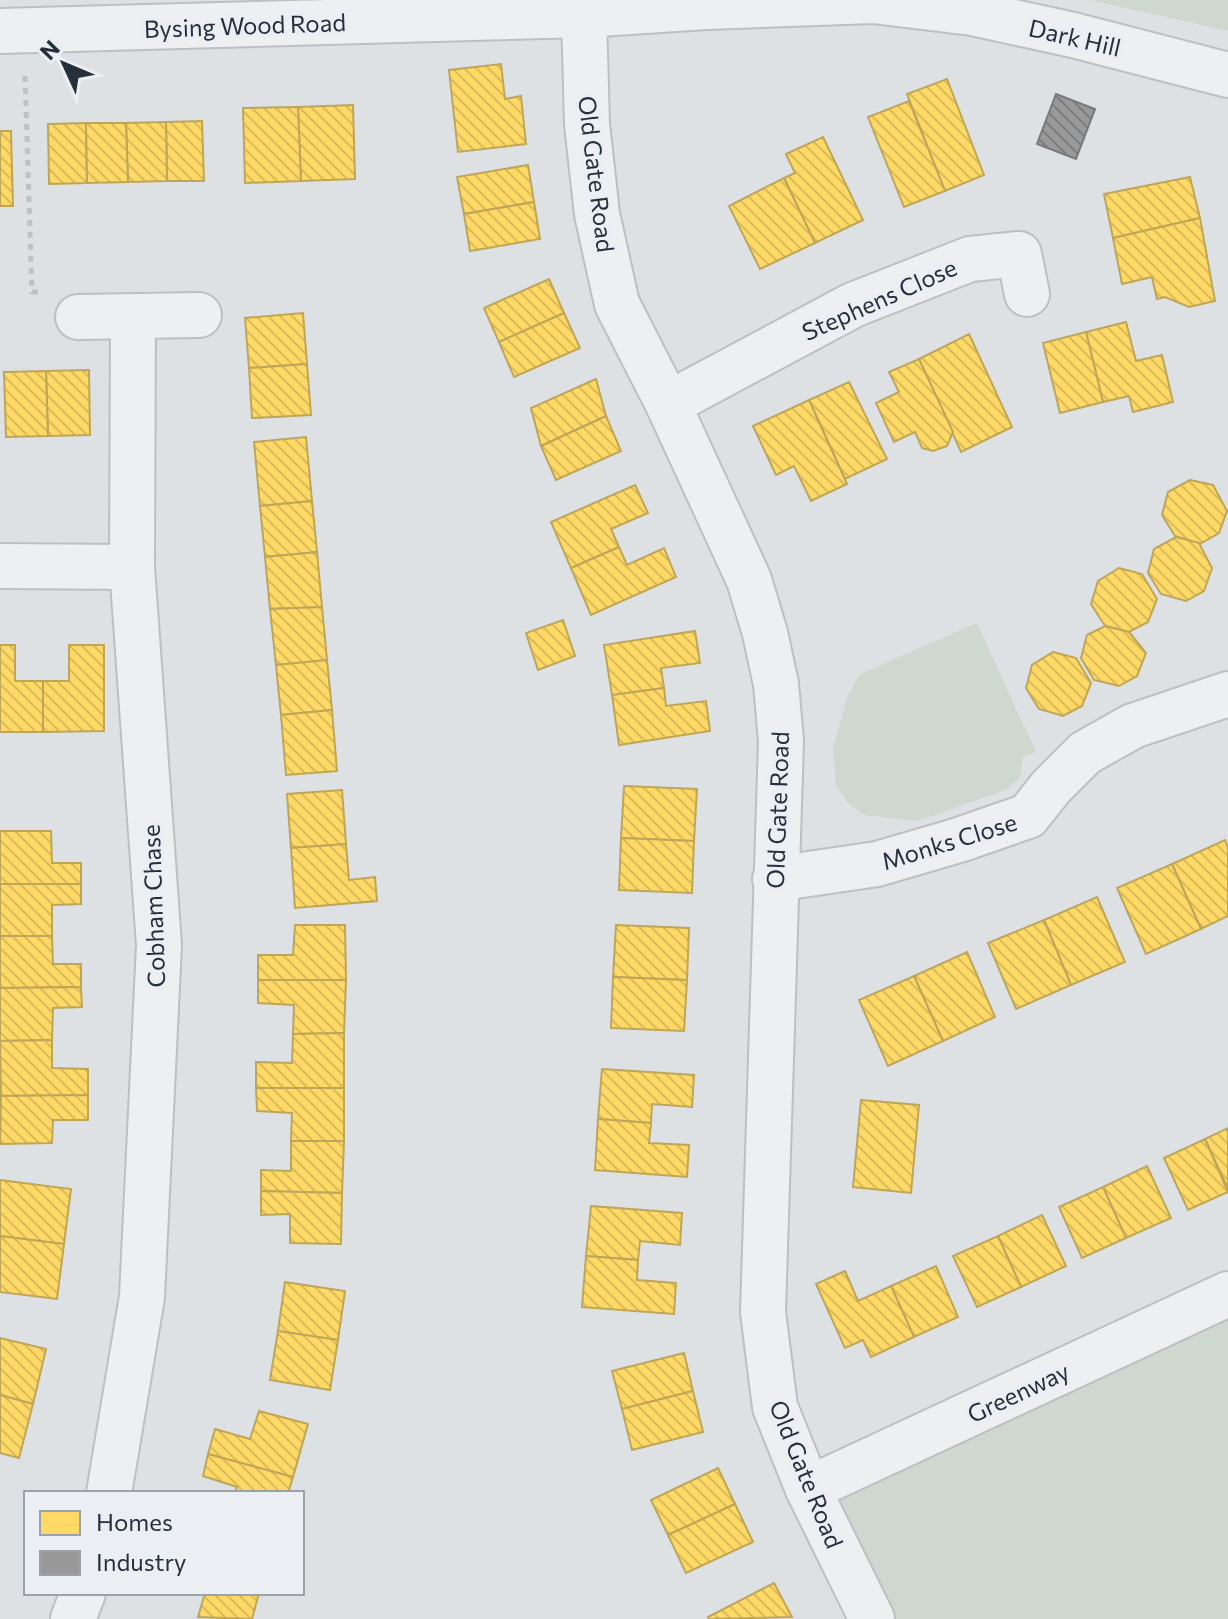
<svg xmlns="http://www.w3.org/2000/svg" width="1228" height="1619" font-family="Commissioner,sans-serif">
<style>
.grass{fill:#cfd8cf}
.homes{fill:url(#homes-back-hatch);stroke:#bea659;stroke-width:2}
.industry{fill:url(#industry-back-hatch);stroke:#76797d;stroke-width:2}
.lines{fill:none;stroke-linecap:round;stroke-linejoin:round}
.minor-casing{stroke:#bdbfc2;stroke-width:48}
.tertiary-casing{stroke:#bdbfc2;stroke-width:48}
.path{stroke:#bfc2c5;stroke-width:5;stroke-dasharray:6 6;stroke-linecap:butt}
.minor{stroke:#edeff0;stroke-width:44}
.tertiary{stroke:#edeff0;stroke-width:44}
.labels{text-anchor:middle;dominant-baseline:central;stroke-width:8;stroke-linejoin:round;paint-order:stroke}
.street-label{font-size:24px;fill:#262f3c;stroke:#ebeff4}
</style>
<defs>
<pattern id="homes-back-hatch" width="6" height="6" patternUnits="userSpaceOnUse" patternTransform="scale(2)"><rect width="6" height="6" fill="#ffd966"/><path d="M-1 5l2 2M0 0l6 6M5-1l2 2" fill="none" stroke="#dabb59"/></pattern>
<pattern id="industry-back-hatch" width="6" height="6" patternUnits="userSpaceOnUse" patternTransform="scale(2)"><rect width="6" height="6" fill="#999"/><path d="M-1 5l2 2M0 0l6 6M5-1l2 2" fill="none" stroke="#7d7d7e"/></pattern>
</defs>
<rect width="100%" height="100%" fill="#dee1e4"/>
<!-- grass -->
<g class="grass">
<polygon points="1090,0 1228,0 1228,31"/>
<polygon points="977,623 1036,752 1023,757 1020,778 1006,790 917,821 865,815 850,805 836,786 833,747 848,695 860,674"/>
<polygon points="1228,1294 1228,1619 872,1619 808,1489"/>
</g>
<!-- homes -->
<g class="homes">
<polygon points="501,64 505,99 521,96 526,144 458,152 449,70"/>
<polygon points="947,79 984,175 945,191 907,94"/>
<polygon points="909,101 945,191 904,207 868,117"/>
<polygon points="353,105 355,179 301,181 298,107"/>
<polygon points="298,107 301,181 245,183 243,108"/>
<polygon points="202,121 204,181 167,181 166,122"/>
<polygon points="166,122 167,181 128,182 126,123"/>
<polygon points="86,123 87,183 49,184 48,124"/>
<polygon points="86,123 126,123 128,182 87,183"/>
<polygon points="0,131 11,131 13,206 0,206"/>
<polygon points="823,137 863,220 815,243 784,178 795,173 786,154"/>
<polygon points="528,165 534,202 464,214 457,177"/>
<polygon points="1190,177 1200,218 1113,238 1104,194"/>
<polygon points="784,178 815,243 760,269 729,206"/>
<polygon points="534,202 540,239 470,251 464,214"/>
<polygon points="1200,218 1215,301 1189,307 1165,297 1157,299 1152,277 1122,284 1113,238"/>
<polygon points="549,279 564,313 499,342 484,308"/>
<polygon points="303,313 307,364 249,368 245,318"/>
<polygon points="564,313 580,348 514,377 499,342"/>
<polygon points="1126,322 1136,361 1162,355 1173,402 1133,412 1129,396 1103,402 1086,332"/>
<polygon points="1086,332 1103,402 1060,413 1043,343"/>
<polygon points="969,334 1012,427 961,452 919,359"/>
<polygon points="919,359 953,432 947,446 933,451 922,448 915,432 894,442 876,403 899,392 889,372"/>
<polygon points="307,364 311,415 252,418 249,368"/>
<polygon points="89,370 90,435 48,436 46,371"/>
<polygon points="46,371 48,436 6,437 4,372"/>
<polygon points="596,379 606,416 541,446 531,408"/>
<polygon points="849,382 887,459 845,479 809,400"/>
<polygon points="809,400 847,484 811,501 794,466 776,475 753,426"/>
<polygon points="606,416 621,451 556,480 541,446"/>
<polygon points="306,437 312,501 260,506 254,442"/>
<polygon points="1190,480 1213,485 1227,511 1219,533 1200,544 1175,536 1162,515 1168,492"/>
<polygon points="635,485 648,513 611,529 619,547 571,568 551,522"/>
<polygon points="312,501 317,552 265,557 260,506"/>
<polygon points="1176,537 1199,543 1212,568 1204,591 1186,601 1161,594 1148,573 1154,549"/>
<polygon points="619,547 627,565 664,548 676,577 591,615 571,568"/>
<polygon points="317,552 322,607 270,609 265,557"/>
<polygon points="1119,568 1142,574 1157,599 1148,622 1129,632 1105,626 1091,604 1098,581"/>
<polygon points="322,607 327,660 276,665 270,609"/>
<polygon points="563,620 575,656 538,670 526,633"/>
<polygon points="1105,626 1129,632 1146,653 1137,676 1119,686 1094,680 1081,658 1087,635"/>
<polygon points="695,631 700,663 661,668 664,688 612,695 604,645"/>
<polygon points="0,645 15,645 15,681 43,681 43,732 0,732"/>
<polygon points="69,645 104,645 104,731 43,732 43,681 69,681"/>
<polygon points="1053,652 1076,658 1091,683 1082,706 1063,716 1039,709 1026,688 1032,665"/>
<polygon points="327,660 332,710 281,715 276,665"/>
<polygon points="664,688 666,706 706,701 710,731 619,745 612,695"/>
<polygon points="332,710 337,771 286,775 281,715"/>
<polygon points="624,786 697,789 694,841 621,838"/>
<polygon points="342,790 346,844 291,848 287,794"/>
<polygon points="0,831 51,831 52,863 81,863 81,884 0,884"/>
<polygon points="621,838 694,841 692,893 619,890"/>
<polygon points="1225,840 1228,848 1228,916 1201,929 1172,864"/>
<polygon points="346,844 349,880 375,877 377,901 295,908 291,848"/>
<polygon points="1172,864 1201,929 1146,954 1117,888"/>
<polygon points="0,884 81,884 81,904 52,905 52,936 0,936"/>
<polygon points="1097,897 1125,962 1071,985 1044,920"/>
<polygon points="1044,920 1071,985 1016,1009 988,943"/>
<polygon points="295,925 345,925 346,980 258,980 258,955 293,955"/>
<polygon points="616,925 689,928 687,980 613,977"/>
<polygon points="0,936 52,936 53,964 81,964 81,987 0,988"/>
<polygon points="967,952 995,1017 943,1041 914,976"/>
<polygon points="914,976 943,1041 888,1066 859,1000"/>
<polygon points="613,977 687,980 684,1031 611,1028"/>
<polygon points="258,980 346,980 344,1033 293,1034 294,1005 258,1003"/>
<polygon points="81,987 82,1007 53,1008 52,1040 0,1041 0,988"/>
<polygon points="344,1033 344,1088 256,1088 256,1062 292,1063 293,1034"/>
<polygon points="52,1040 52,1068 88,1069 88,1095 1,1096 0,1041"/>
<polygon points="602,1069 694,1075 692,1107 652,1104 651,1123 598,1119"/>
<polygon points="256,1088 344,1088 344,1141 291,1141 292,1113 257,1111"/>
<polygon points="88,1095 88,1120 53,1120 52,1143 0,1144 1,1096"/>
<polygon points="861,1100 919,1105 911,1193 853,1187"/>
<polygon points="598,1119 651,1123 649,1143 689,1145 687,1177 595,1170"/>
<polygon points="1228,1128 1228,1189 1205,1139"/>
<polygon points="1205,1139 1228,1192 1188,1210 1164,1158"/>
<polygon points="291,1141 344,1141 342,1193 261,1191 261,1170 291,1171"/>
<polygon points="1147,1166 1171,1218 1126,1238 1103,1187"/>
<polygon points="0,1180 71,1189 64,1244 0,1236"/>
<polygon points="1103,1187 1126,1238 1082,1258 1059,1207"/>
<polygon points="261,1191 342,1193 341,1244 290,1243 290,1214 261,1215"/>
<polygon points="591,1206 682,1213 680,1245 640,1241 638,1260 586,1256"/>
<polygon points="1042,1215 1066,1266 1021,1287 998,1236"/>
<polygon points="0,1236 64,1244 57,1299 0,1292"/>
<polygon points="998,1236 1021,1287 977,1307 953,1256"/>
<polygon points="586,1256 638,1260 637,1280 676,1283 674,1314 582,1307"/>
<polygon points="936,1266 958,1317 914,1337 891,1286"/>
<polygon points="845,1271 858,1301 891,1286 914,1337 871,1357 863,1340 845,1348 816,1284"/>
<polygon points="285,1282 345,1291 338,1340 278,1331"/>
<polygon points="278,1331 338,1340 330,1390 270,1380"/>
<polygon points="0,1338 46,1349 33,1404 0,1395"/>
<polygon points="684,1353 693,1391 622,1409 612,1371"/>
<polygon points="693,1391 703,1432 632,1450 622,1409"/>
<polygon points="0,1395 33,1404 19,1458 0,1453"/>
<polygon points="259,1411 308,1424 293,1477 208,1454 215,1429 250,1439"/>
<polygon points="208,1454 293,1477 288,1493 235,1493 237,1487 203,1476"/>
<polygon points="718,1468 735,1504 668,1535 651,1500"/>
<polygon points="735,1504 753,1542 686,1573 668,1535"/>
<polygon points="774,1583 792,1617 709,1619 708,1617"/>
<polygon points="205,1593 259,1593 252,1619 198,1617"/>
</g>
<!-- industry -->
<polygon class="industry" points="1056,94 1095,109 1076,159 1037,144"/>
<g class="lines">
<!-- minor casing -->
<g class="minor-casing">
<g id="minor">
<polyline points="584,15 587,124 597,214 617,304 668,404 749,580 765,633 776,684 781,741 763,1312 775,1407 808,1489 872,1619"/>
<polyline points="78,317 199,315"/>
<polyline points="668,404 853,305 970,259 1019,254 1027,294"/>
<polyline points="0,566 132,567"/>
<polyline points="775,879 877,864 959,840 1028,816 1051,787 1085,753 1133,726 1228,694"/>
<polyline points="808,1489 1228,1294"/>
<polyline points="109,1493 142,1297 159,945 132,567 133,317"/>
<polyline points="73,1619 83,1593"/>
</g>
</g>
<!-- tertiary casing -->
<g class="tertiary-casing">
<polyline id="tertiary" points="0,31 584,15 706,7 873,1 972,13 1073,35 1228,75"/>
</g>
<!-- path -->
<polyline class="path" points="25,76 32,292 38,292"/>
<!-- minor -->
<use href="#minor" class="minor"/>
<!-- tertiary -->
<use href="#tertiary" class="tertiary"/>
</g>
<g class="labels">
<!-- street labels -->
<g class="street-label">
<text transform="translate(245 25) rotate(-2)">Bysing Wood Road</text>
<text transform="translate(1075 37) rotate(13)">Dark Hill</text>
<text transform="translate(597 174) rotate(83)">Old Gate Road</text>
<text transform="translate(879 299) rotate(-24)">Stephens Close</text>
<text transform="translate(777 810) rotate(-88)">Old Gate Road</text>
<text transform="translate(949 841) rotate(-17)">Monks Close</text>
<text transform="translate(153 906) rotate(-92)">Cobham Chase</text>
<text transform="translate(1018 1392) rotate(-25)">Greenway</text>
<text transform="translate(807 1474) rotate(68)">Old Gate Road</text>
</g>
</g>
<!-- legend -->
<rect x="24" y="1491" width="280" height="104" fill="#ebeff4" stroke="#9ca2aa" stroke-width="2"/>
<rect x="40" y="1511" width="40" height="24" fill="#ffd966" stroke="#9ca2aa" stroke-width="2"/>
<text x="96" y="1531" font-size="24" fill="#262f3c">Homes</text>
<rect x="40" y="1551" width="40" height="24" fill="#999999" stroke="#9ca2aa" stroke-width="2"/>
<text x="96" y="1571" font-size="24" fill="#262f3c">Industry</text>
<!-- north arrow -->
<g transform="translate(64 64) rotate(314)" stroke="#ebeff4" stroke-width="6" paint-order="stroke">
<path d="M0-6L14 30L0 20L-14 30Z" fill="#262f3c"/>
<text y="-12" font-size="22" font-weight="bold" text-anchor="middle" fill="#262f3c">N</text>
</g>
</svg>
